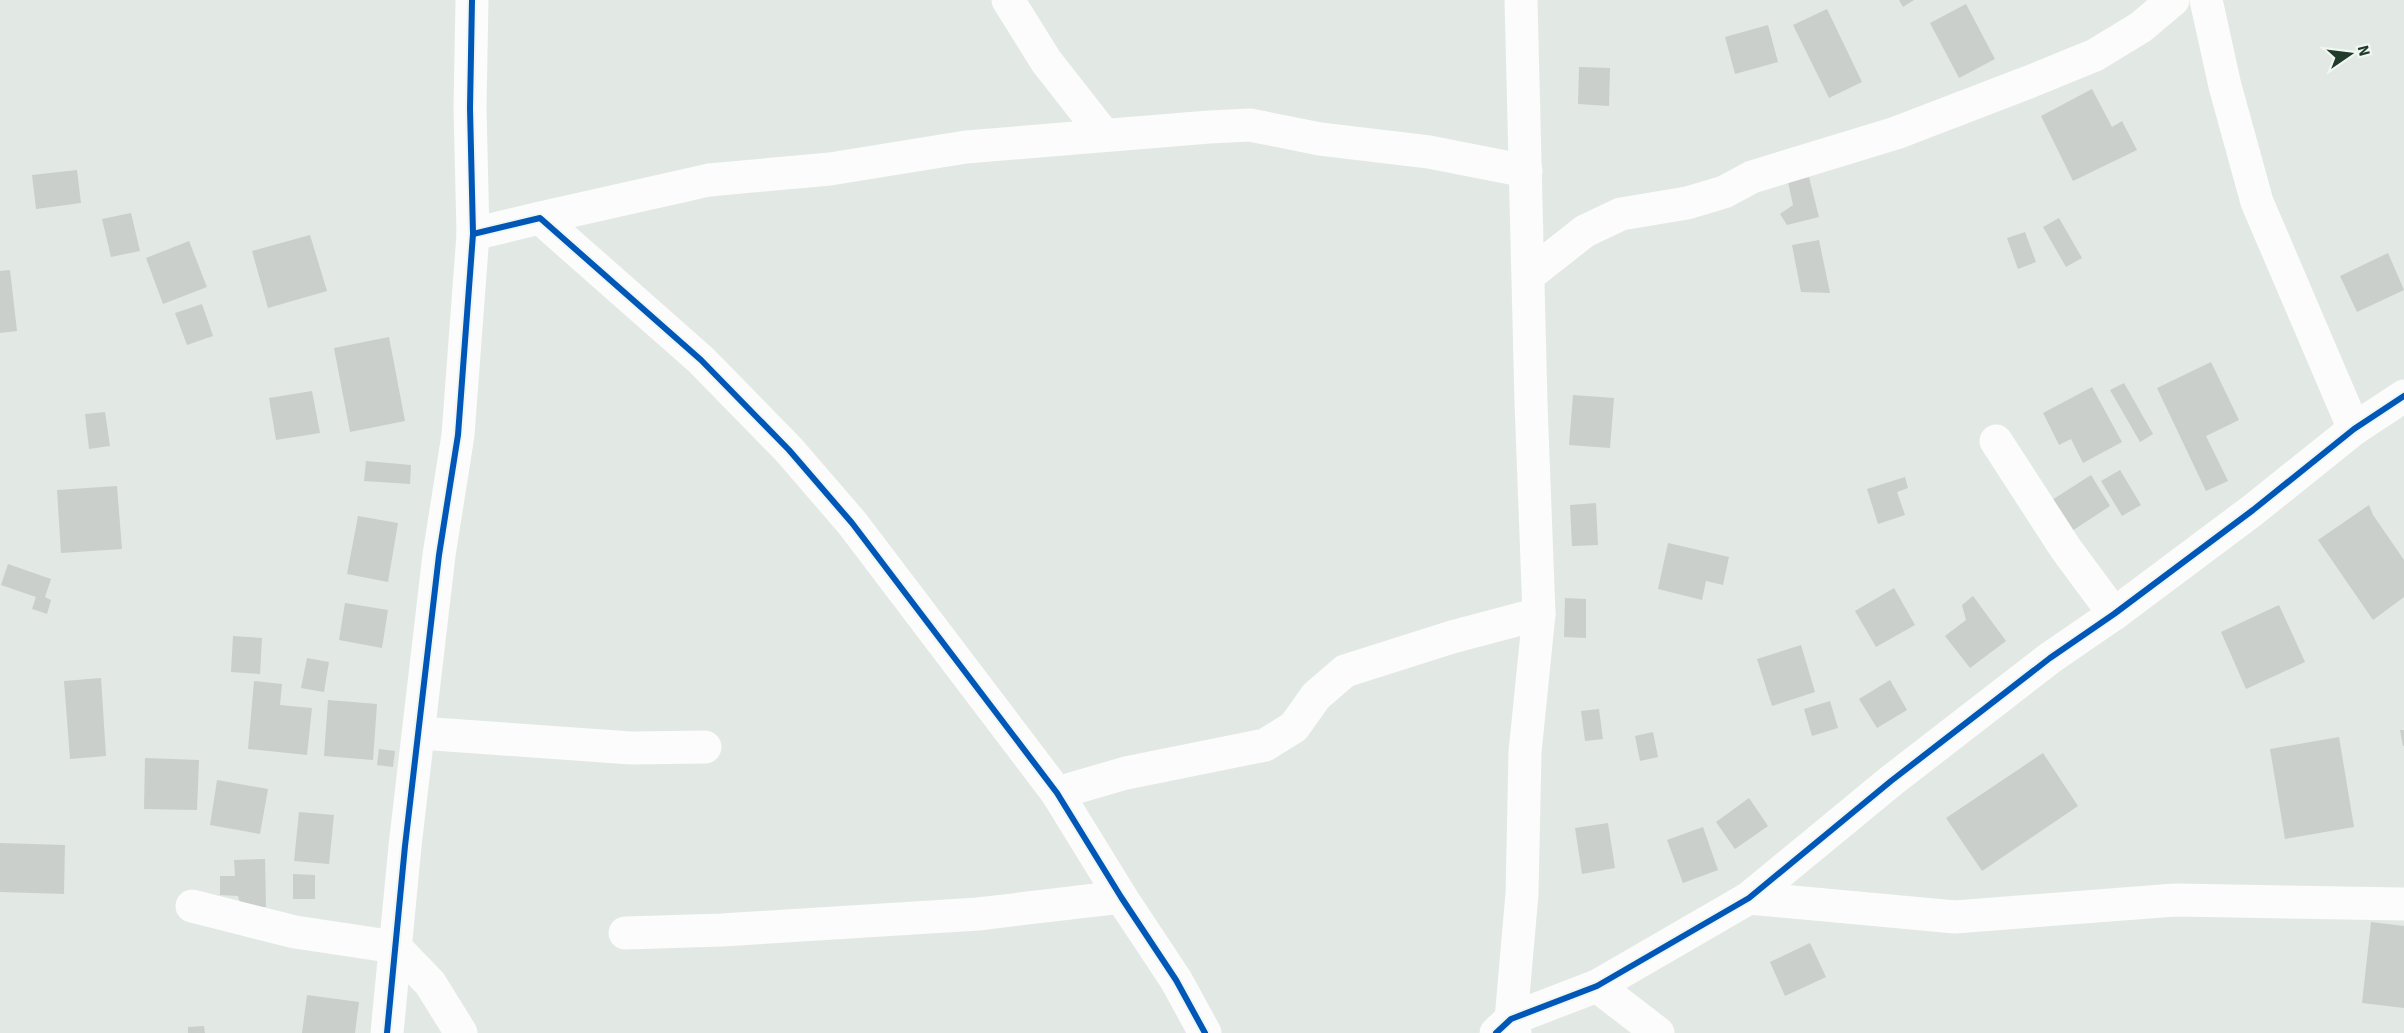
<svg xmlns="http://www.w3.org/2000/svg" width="2404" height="1033" font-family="'Source Sans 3',sans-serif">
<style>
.building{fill:#cacfcb}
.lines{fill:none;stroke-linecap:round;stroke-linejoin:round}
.minor{stroke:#fbfcfb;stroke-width:33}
.cycleway-casing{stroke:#f0f7f1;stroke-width:10}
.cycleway{stroke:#0057b8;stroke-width:6}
</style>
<rect width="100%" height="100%" fill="#e2e8e3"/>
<!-- building -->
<g class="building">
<polygon points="1899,0 1914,0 1903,7"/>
<polygon points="1966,4 1995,59 1959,78 1930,23"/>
<polygon points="1827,9 1862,82 1829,98 1793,25"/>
<polygon points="1768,25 1778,62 1735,74 1725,37"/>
<polygon points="1579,67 1610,68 1609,106 1578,104"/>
<polygon points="2092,89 2112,127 2122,121 2137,150 2073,181 2041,116"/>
<polygon points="77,170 81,203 36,209 32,175"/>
<polygon points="1809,177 1819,217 1787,225 1780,214 1793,205 1788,182"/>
<polygon points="131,213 140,251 111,257 102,219"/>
<polygon points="2059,218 2082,258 2066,267 2043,227"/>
<polygon points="2025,232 2036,262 2018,269 2007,238"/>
<polygon points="310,235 327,291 268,308 252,251"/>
<polygon points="1819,240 1830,293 1801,292 1792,245"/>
<polygon points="189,241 207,287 163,304 146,258"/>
<polygon points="2388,253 2404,290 2357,312 2340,276"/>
<polygon points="10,270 17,331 0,333 0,271"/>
<polygon points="202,304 213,336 187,345 175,313"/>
<polygon points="389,337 405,421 350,432 334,348"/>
<polygon points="2211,362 2239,420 2206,436 2228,481 2206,491 2157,388"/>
<polygon points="2124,383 2153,434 2140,442 2110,390"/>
<polygon points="2092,387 2122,442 2083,463 2071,439 2059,445 2043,413"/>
<polygon points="312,391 320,433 276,440 269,398"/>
<polygon points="1573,395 1614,398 1610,448 1569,445"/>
<polygon points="105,412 110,446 89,449 85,414"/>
<polygon points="366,461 411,465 410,484 364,481"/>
<polygon points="2120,470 2141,505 2122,516 2101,481"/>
<polygon points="2091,475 2110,506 2072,531 2052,500"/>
<polygon points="1905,477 1908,488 1897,492 1905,515 1878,524 1867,489"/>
<polygon points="117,486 122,549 61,553 57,490"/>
<polygon points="1596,503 1598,545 1572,546 1570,505"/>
<polygon points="2369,505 2373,515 2404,560 2404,597 2373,620 2318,540"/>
<polygon points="358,516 398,523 388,582 347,574"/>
<polygon points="1668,543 1729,557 1723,585 1706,581 1702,600 1658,589"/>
<polygon points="8,564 51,579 45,597 51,600 47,614 32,609 36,597 1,585"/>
<polygon points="1894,588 1915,625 1876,647 1855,611"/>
<polygon points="1973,596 2006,641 1970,668 1945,636 1966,620 1962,605"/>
<polygon points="1565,598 1586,599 1586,638 1564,637"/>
<polygon points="345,603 388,610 382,648 339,640"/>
<polygon points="2279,605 2305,662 2246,689 2221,632"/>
<polygon points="233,636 262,638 260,674 231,672"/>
<polygon points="1801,645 1815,692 1772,706 1757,659"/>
<polygon points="307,658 329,662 324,692 301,688"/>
<polygon points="101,678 106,756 70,759 64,681"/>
<polygon points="1890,680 1907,710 1877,728 1859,699"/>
<polygon points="254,681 282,684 280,705 312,708 307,755 248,749"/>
<polygon points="328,700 377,704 373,760 324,756"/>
<polygon points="1830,701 1838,728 1812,736 1804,709"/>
<polygon points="1599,709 1603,739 1585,741 1581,711"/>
<polygon points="2400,730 2404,730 2404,746 2403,746"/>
<polygon points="1653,732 1658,757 1640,761 1635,736"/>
<polygon points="2339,737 2354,827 2285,839 2270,749"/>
<polygon points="379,749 395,751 393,767 377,765"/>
<polygon points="2043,753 2078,806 1982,871 1946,818"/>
<polygon points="145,758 199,760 197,810 144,809"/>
<polygon points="217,780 268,789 260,834 210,825"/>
<polygon points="1749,798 1768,826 1735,849 1716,822"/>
<polygon points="299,812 334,815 329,864 294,861"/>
<polygon points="1608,823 1615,868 1582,874 1575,828"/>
<polygon points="1703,827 1718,870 1683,883 1667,840"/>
<polygon points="0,843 65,845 64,894 0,892"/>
<polygon points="265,859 266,907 241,907 238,896 220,895 220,876 235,876 234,860"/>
<polygon points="293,874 315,875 315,899 293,899"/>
<polygon points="2371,922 2404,926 2404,1008 2362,1003"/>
<polygon points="1810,943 1826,977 1785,996 1770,962"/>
<polygon points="307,995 359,1002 355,1033 302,1033"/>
<polygon points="204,1026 205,1033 188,1033 188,1027"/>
</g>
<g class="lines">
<!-- minor -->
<g class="minor">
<polyline points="1008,0 1046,61 1104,135"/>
<polyline points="2206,0 2225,86 2257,202 2354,429"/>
<polyline points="540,218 709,180 830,169 966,147 1209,127 1250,125 1320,139 1429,152 1526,171"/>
<polyline points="473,234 540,218 701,360 789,450 852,523 1057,793 1121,897 1176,980 1205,1033"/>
<polyline points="1529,275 1585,231 1621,214 1687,203 1724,192 1752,177 1896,133 2029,82 2095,55 2141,27 2173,0"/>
<polyline points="1996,441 2066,549 2114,614"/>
<polyline points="420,733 631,748 705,747"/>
<polyline points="1057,793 1126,773 1265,745 1294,727 1316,696 1345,671 1452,637 1539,614"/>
<polyline points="1749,898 1955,917 2175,900 2404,904"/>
<polyline points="192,906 295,932 395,947 430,983 461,1033"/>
<polyline points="625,933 722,930 978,914 1121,897"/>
<polyline points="1597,986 1658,1033"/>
<polyline points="387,1033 405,846 439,555 458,435 473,234 470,108 472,0"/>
<polyline points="1496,1033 1511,1019 1597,986 1749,898 1891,781 2050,658 2114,614 2253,510 2354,429 2404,396"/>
<polyline points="1515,1033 1511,1019 1522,894 1525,752 1539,614 1531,403 1521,0"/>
</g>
<!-- cycleway casing -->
<g class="cycleway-casing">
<g id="cycleway">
<polyline points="473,234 540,218 701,360 789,450 852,523 1057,793 1121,897 1176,980 1205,1033"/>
<polyline points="387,1033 405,846 439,555 458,435 473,234 470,108 472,0"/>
<polyline points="1496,1033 1511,1019 1597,986 1749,898 1891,781 2050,658 2114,614 2253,510 2354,429 2404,396"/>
</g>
</g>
<!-- cycleway -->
<use href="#cycleway" class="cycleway"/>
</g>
<!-- north arrow -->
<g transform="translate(2350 54) rotate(76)" stroke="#f0f7f1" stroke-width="4.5" paint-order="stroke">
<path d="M0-4.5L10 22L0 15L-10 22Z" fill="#203b2c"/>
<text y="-9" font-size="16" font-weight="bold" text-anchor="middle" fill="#203b2c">N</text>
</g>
</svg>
